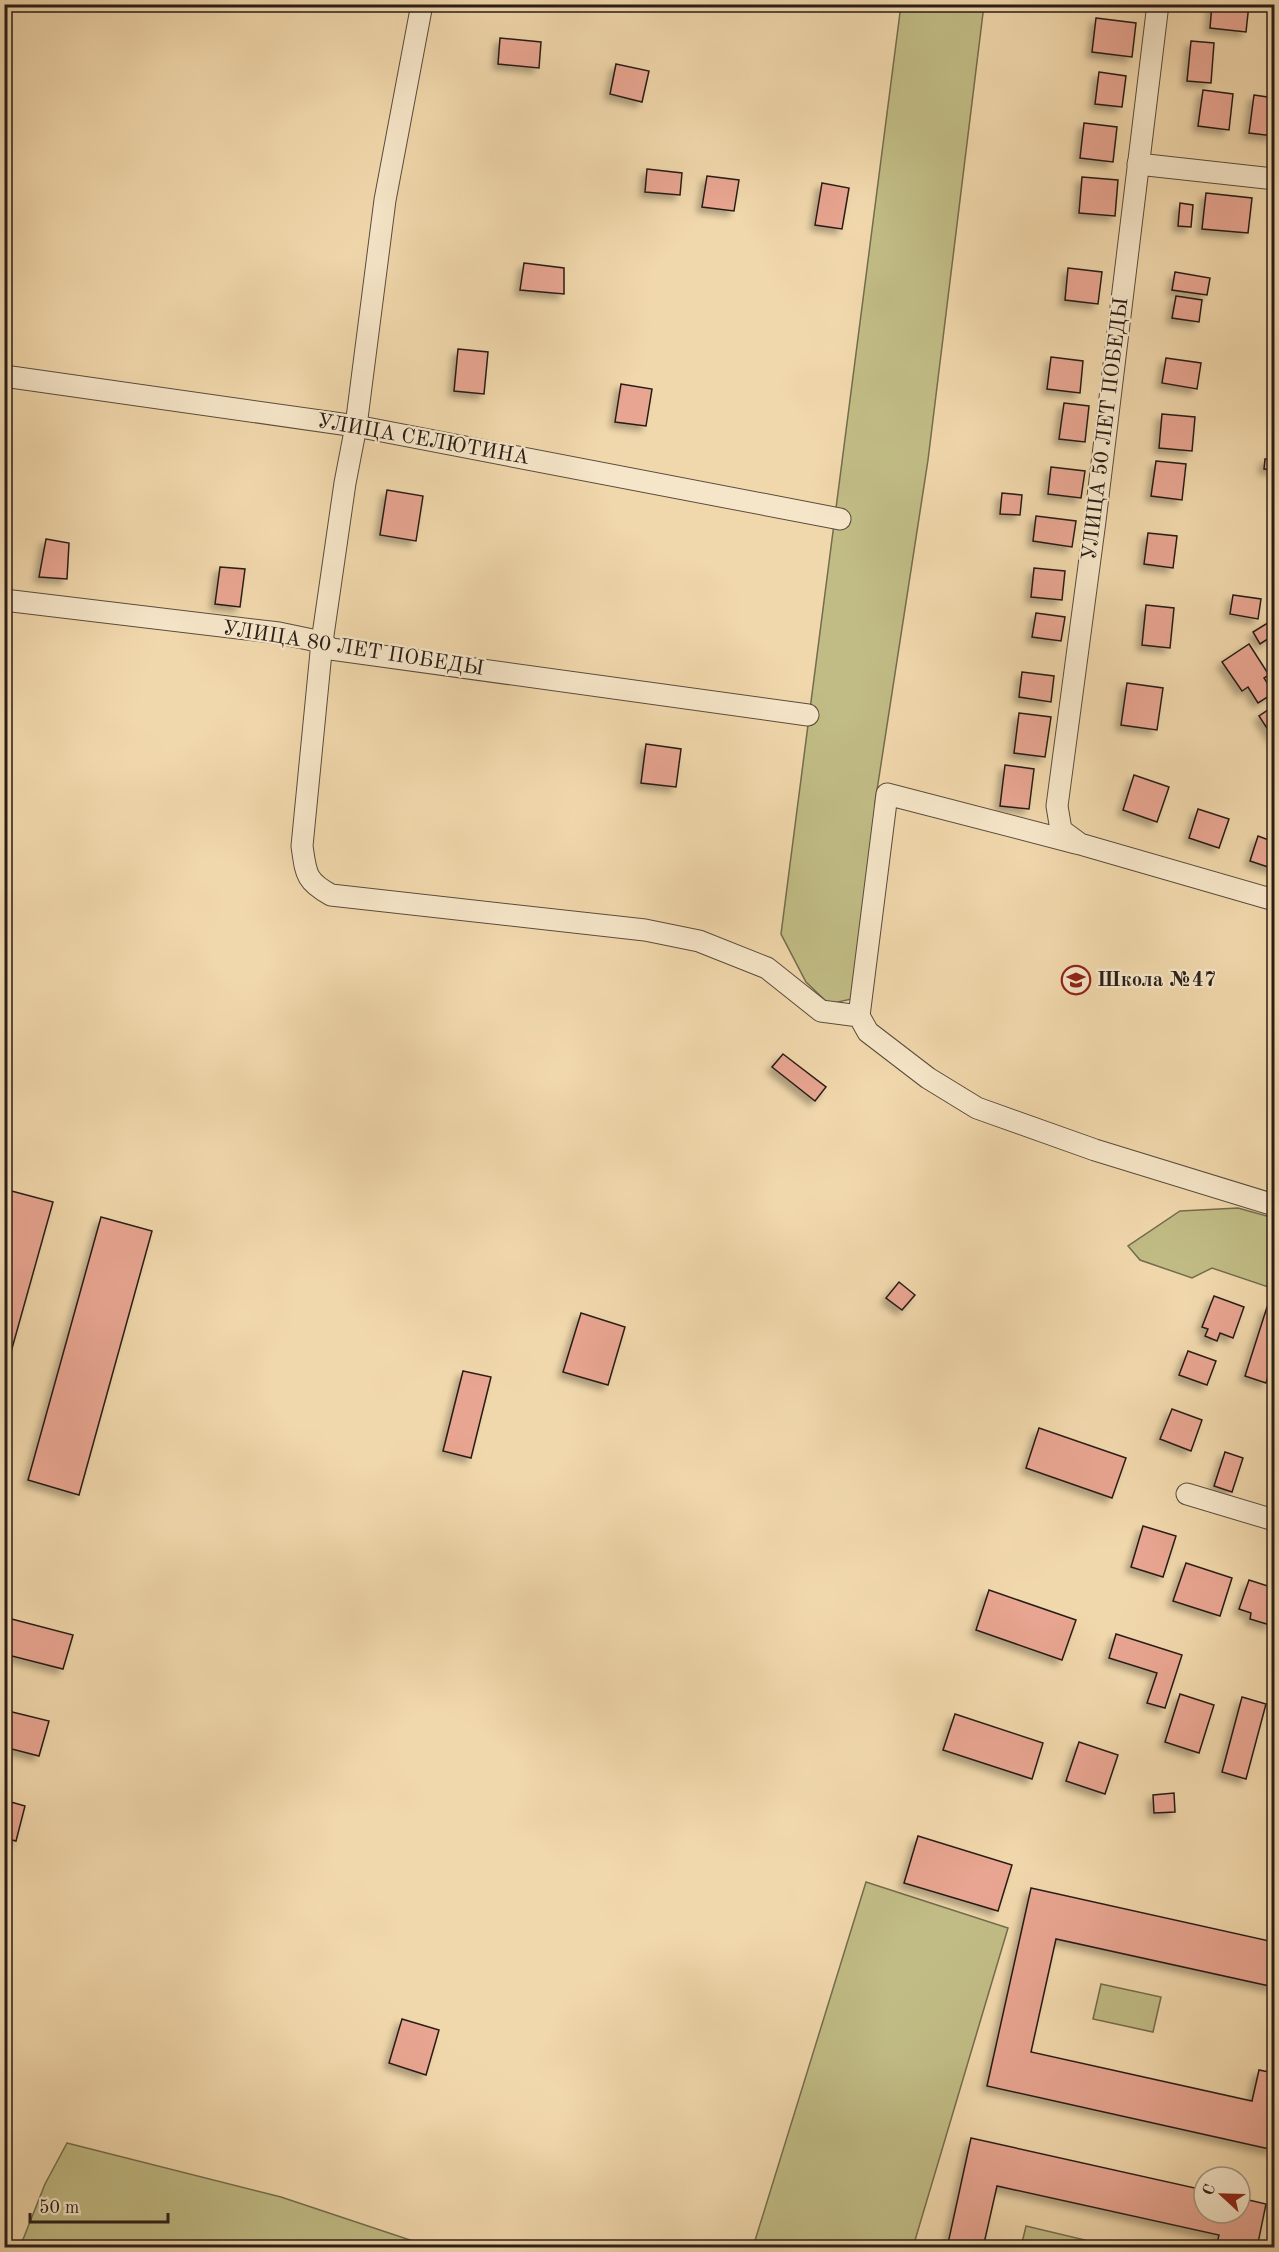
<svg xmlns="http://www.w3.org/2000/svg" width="1279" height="2252" font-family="'Old Standard TT',serif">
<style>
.green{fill:#c1bc85;stroke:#746c4e;stroke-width:1.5}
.building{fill:#e8a591;stroke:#281d17;stroke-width:1.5;filter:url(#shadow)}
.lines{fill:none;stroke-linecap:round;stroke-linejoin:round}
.street-casing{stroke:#5a4c3c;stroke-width:23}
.street{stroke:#f6e6c9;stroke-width:21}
.labels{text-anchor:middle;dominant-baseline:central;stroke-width:4.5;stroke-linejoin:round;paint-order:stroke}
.street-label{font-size:21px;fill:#281d17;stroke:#f6e6c9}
.poi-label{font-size:21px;font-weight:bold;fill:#281d17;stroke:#f6e6c9;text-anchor:start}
</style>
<defs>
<filter id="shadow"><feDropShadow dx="-5" dy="5" stdDeviation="3" flood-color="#0004"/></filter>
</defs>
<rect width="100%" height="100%" fill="#f1d8ac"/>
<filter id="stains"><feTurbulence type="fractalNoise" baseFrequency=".00333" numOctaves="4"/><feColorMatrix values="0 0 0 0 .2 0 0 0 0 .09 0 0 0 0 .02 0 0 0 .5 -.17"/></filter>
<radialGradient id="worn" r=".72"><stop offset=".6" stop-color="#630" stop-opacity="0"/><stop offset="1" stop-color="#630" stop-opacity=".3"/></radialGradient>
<!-- green -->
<g class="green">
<polygon points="901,5 984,5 928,460 875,803 881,825 861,997 829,1004 806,982 781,934"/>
<polygon points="1238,1208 1274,1218 1274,1289 1212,1268 1192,1278 1140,1260 1128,1246 1180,1211"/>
<polygon points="866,1882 1008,1928 913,2247 753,2247"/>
<polygon points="1101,1984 1161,1997 1153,2032 1093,2019"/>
<polygon points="67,2143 281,2197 431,2247 20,2247 45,2184"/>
<polygon points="1026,2226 1085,2240 1083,2247 1021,2247"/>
</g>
<!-- building -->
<g class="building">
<polygon points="1212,4 1249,4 1246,32 1210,28"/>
<polygon points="1096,18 1136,23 1132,57 1092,52"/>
<polygon points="500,38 541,42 539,68 498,64"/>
<polygon points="1191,41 1214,43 1211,83 1187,81"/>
<polygon points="616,64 649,71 642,102 610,94"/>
<polygon points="1099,72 1126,76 1122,107 1095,104"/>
<polygon points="1203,90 1233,94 1229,130 1198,126"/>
<polygon points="1254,95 1274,98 1274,136 1249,133"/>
<polygon points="1084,123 1117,127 1113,162 1080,158"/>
<polygon points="647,169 682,173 680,195 645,192"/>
<polygon points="707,176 739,180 734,211 702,207"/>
<polygon points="1082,177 1118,180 1115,216 1079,213"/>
<polygon points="822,183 849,188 842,229 815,225"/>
<polygon points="1206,193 1252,198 1248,233 1202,229"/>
<polygon points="1180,203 1193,205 1191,227 1178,226"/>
<polygon points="524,263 564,268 564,294 520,290"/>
<polygon points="1068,268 1102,272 1098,304 1065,300"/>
<polygon points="1175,272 1210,278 1207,295 1172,290"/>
<polygon points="1176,296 1202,300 1199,322 1172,318"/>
<polygon points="458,349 488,352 484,394 454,391"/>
<polygon points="1051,357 1083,361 1080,393 1047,389"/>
<polygon points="1166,358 1201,363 1197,389 1162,383"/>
<polygon points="621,384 652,389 646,426 615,422"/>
<polygon points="1064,403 1089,406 1085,442 1059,439"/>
<polygon points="1162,414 1195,417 1192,451 1159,448"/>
<polygon points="1274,448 1274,470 1264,469 1265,459 1273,459"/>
<polygon points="1156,461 1186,464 1182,500 1151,496"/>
<polygon points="1051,467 1085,471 1081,498 1048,494"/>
<polygon points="387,490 423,496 416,541 380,535"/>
<polygon points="1002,493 1022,495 1020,515 1000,514"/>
<polygon points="1036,516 1076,521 1072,547 1033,541"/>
<polygon points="1148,533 1177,536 1173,568 1144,564"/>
<polygon points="46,539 69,543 67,579 39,577"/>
<polygon points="220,567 245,569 240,607 215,604"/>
<polygon points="1034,568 1065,571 1062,600 1031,597"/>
<polygon points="1233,595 1261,599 1258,619 1230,614"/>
<polygon points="1146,605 1174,608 1170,648 1142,645"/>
<polygon points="1036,613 1065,617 1061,641 1032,637"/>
<polygon points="1274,619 1274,635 1260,644 1253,632"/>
<polygon points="1249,644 1269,675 1264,678 1274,693 1258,703 1248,687 1242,691 1222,662"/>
<polygon points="1022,672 1054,676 1051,702 1019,697"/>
<polygon points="1127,683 1163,688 1157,730 1121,725"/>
<polygon points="1274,706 1274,739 1259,716"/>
<polygon points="1019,713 1051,717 1045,757 1014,753"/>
<polygon points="646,744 681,749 676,787 641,783"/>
<polygon points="1005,765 1034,769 1029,809 1000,806"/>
<polygon points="1134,775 1169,787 1157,822 1123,810"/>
<polygon points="1198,809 1229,819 1219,848 1189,838"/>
<polygon points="1258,836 1274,842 1274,869 1250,861"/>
<polygon points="783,1054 826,1087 815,1101 772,1067"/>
<polygon points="4,1189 53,1202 4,1377"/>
<polygon points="101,1217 152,1231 79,1495 28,1480"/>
<polygon points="899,1282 915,1295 902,1310 886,1298"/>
<polygon points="1214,1296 1244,1307 1233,1338 1220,1333 1217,1341 1205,1336 1208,1329 1202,1327"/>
<polygon points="1267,1307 1274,1310 1274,1357 1266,1383 1245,1376"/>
<polygon points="581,1313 625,1327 608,1385 563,1372"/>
<polygon points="1188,1351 1216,1361 1207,1385 1179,1375"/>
<polygon points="463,1371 491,1377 471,1458 443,1451"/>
<polygon points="1172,1409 1202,1420 1191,1451 1160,1439"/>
<polygon points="1039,1428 1126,1458 1112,1498 1026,1468"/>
<polygon points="1225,1452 1243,1458 1232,1492 1214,1486"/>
<polygon points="1143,1526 1176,1536 1163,1577 1131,1567"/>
<polygon points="1186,1563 1232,1578 1220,1616 1173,1601"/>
<polygon points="1249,1580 1274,1588 1274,1611 1270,1625 1250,1619 1251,1613 1239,1609"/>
<polygon points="989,1590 1076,1620 1062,1660 976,1630"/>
<polygon points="4,1617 73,1635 63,1669 4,1654"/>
<polygon points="1116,1634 1182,1655 1165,1708 1147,1703 1157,1673 1109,1658"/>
<polygon points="1180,1694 1214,1705 1199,1753 1165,1742"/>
<polygon points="1242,1697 1266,1704 1246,1779 1222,1772"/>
<polygon points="4,1710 49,1721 39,1756 4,1747"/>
<polygon points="955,1714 1043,1743 1032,1779 943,1750"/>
<polygon points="1079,1742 1118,1755 1105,1794 1066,1781"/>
<polygon points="1174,1793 1175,1812 1154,1813 1153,1795"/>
<polygon points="4,1800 25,1806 16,1841 4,1838"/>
<polygon points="918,1836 1012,1865 998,1911 904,1883"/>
<polygon points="1031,1888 1274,1942 1274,1987 1056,1939 1031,2052 1252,2101 1259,2070 1274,2073 1274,2150 987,2086"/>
<polygon points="402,2019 439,2030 426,2075 389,2063"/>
<polygon points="971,2138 1204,2190 1204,2213 1240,2213 1240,2198 1266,2204 1257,2248 1216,2248 1219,2235 997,2186 983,2248 947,2248"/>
</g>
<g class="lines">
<!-- street casing -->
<g class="street-casing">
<g id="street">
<path d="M422,4L385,200L356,426L345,483L322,642L302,846C306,873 305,881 331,895L645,930L699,941L767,968L821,1011L859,1016L868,1032L928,1078L977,1108L1095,1150L1274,1205"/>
<polyline points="1158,4 1095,521 1057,806 1061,830 1080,844 1274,900"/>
<polyline points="1138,164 1274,179"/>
<polyline points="4,376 356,426 840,519"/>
<polyline points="4,600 279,633 322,642 331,649 808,715"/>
<polyline points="859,1016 887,794 1076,843"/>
<polyline points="1187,1494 1274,1520"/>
</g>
</g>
<!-- street -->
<use href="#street" class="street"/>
</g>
<!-- icons -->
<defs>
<g id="school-ring" transform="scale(1.5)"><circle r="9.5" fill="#f6e6c9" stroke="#8f2418" stroke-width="1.5"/><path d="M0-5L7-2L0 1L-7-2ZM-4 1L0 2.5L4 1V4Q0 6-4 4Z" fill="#8f2418"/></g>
</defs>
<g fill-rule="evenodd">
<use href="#school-ring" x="1076" y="980"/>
</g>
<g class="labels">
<!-- street labels -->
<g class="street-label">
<text transform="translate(1106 429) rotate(-83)">УЛИЦА 50 ЛЕТ ПОБЕДЫ</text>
<text transform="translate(423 440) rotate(10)">УЛИЦА СЕЛЮТИНА</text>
<text transform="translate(353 649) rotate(9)">УЛИЦА 80 ЛЕТ ПОБЕДЫ</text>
</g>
<!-- poi labels -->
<g class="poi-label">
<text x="1097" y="980">Школа №47</text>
</g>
</g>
<!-- margin -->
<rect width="1279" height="2252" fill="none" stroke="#f1d8ac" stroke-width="24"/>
<rect x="6" y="6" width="1267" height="2240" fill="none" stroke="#281d17" stroke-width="3"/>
<rect x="12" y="12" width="1255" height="2228" fill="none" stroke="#281d17" stroke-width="1.5"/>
<!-- north arrow -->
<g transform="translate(1222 2195) rotate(292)"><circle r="28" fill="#f6e6c9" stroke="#a49682" stroke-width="1.5"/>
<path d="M0-4.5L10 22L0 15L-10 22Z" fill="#8f2418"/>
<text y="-9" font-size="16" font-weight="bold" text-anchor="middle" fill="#281d17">С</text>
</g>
<!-- scale -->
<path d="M30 2213v9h138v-9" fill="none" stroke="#281d17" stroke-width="3"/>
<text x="39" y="2213" font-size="18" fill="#281d17" stroke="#f6e6c9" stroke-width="4.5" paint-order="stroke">50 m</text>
<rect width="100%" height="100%" filter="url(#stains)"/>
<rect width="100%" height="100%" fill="url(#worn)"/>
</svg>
